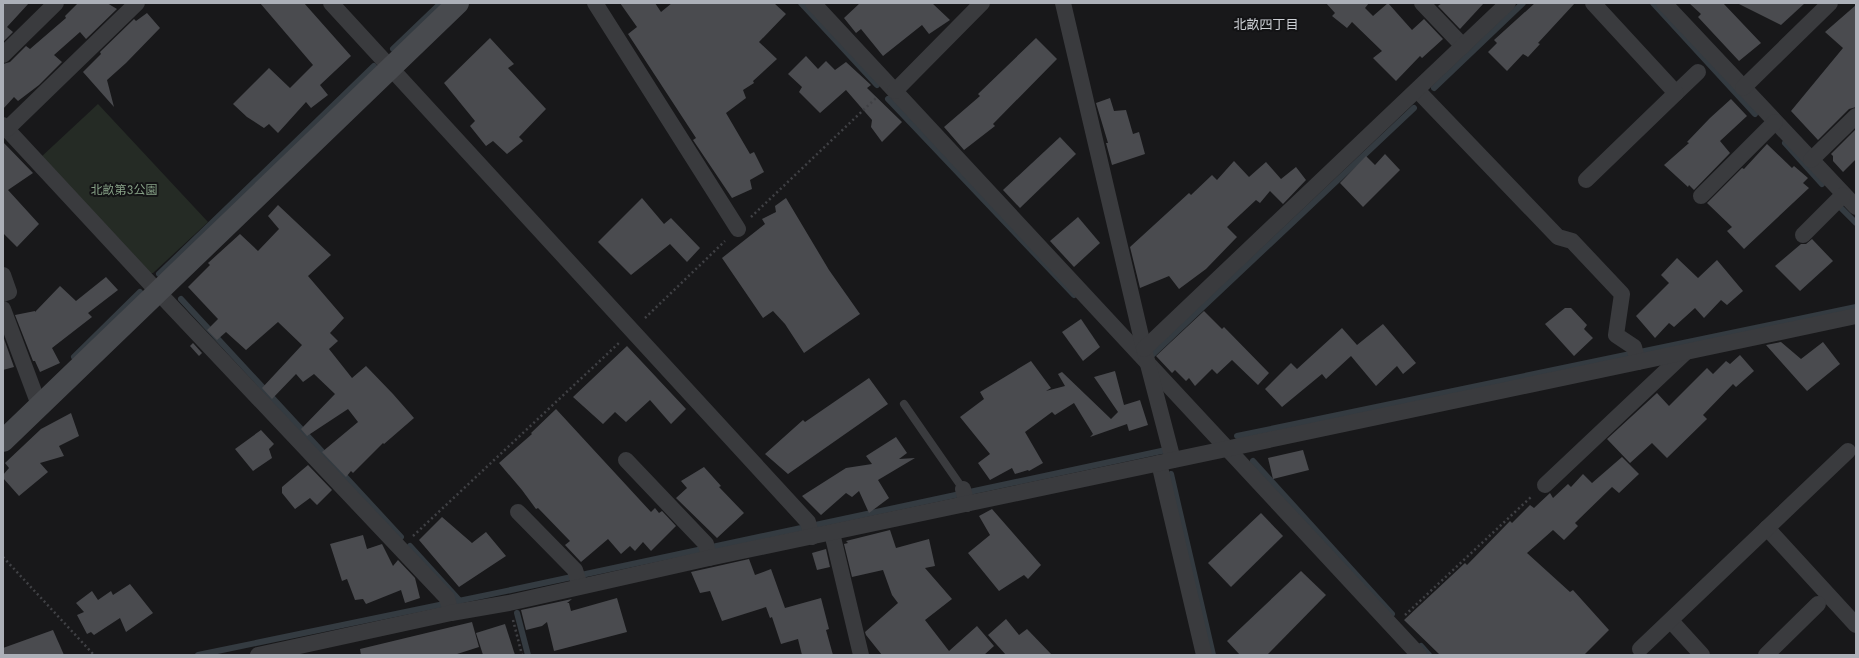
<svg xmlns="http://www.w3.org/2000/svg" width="1859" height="658" font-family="Jost,'Noto Sans JP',sans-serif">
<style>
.green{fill:#252b25}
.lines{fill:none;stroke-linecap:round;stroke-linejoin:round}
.stream{stroke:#343b41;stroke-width:6}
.building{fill:#4a4b4f}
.path{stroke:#404145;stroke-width:2.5;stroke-dasharray:2 3;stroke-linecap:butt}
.lane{stroke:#3a3b3e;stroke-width:8}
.street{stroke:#3a3b3e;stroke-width:16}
.secondary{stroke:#484a4e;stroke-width:22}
.labels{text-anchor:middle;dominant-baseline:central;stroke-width:4;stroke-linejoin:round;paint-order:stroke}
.park-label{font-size:12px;fill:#86a086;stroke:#131315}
.neighbourhood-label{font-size:13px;fill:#cccfd4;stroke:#131315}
</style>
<rect width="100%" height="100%" fill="#18181a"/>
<!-- green -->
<polygon class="green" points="98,104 208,222 153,273 147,273 40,158"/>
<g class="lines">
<!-- stream -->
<g class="stream">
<polyline points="801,3 877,85"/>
<polyline points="1653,3 1755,114"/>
<polyline points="393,49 441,3"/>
<polyline points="1434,88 1523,3"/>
<polyline points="888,99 1074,295"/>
<polyline points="1785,143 1822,184"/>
<polyline points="1841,208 1856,223"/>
<polyline points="159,274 374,66"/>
<polyline points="181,299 401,537"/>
<polyline points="1152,355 1414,108"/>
<polyline points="74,357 140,292"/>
<polyline points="1237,436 1856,307"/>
<polyline points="1253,461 1392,614"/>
<polyline points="1171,474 1213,655"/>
<polyline points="410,546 460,601"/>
<polyline points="517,613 528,655"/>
<polyline points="1421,646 1429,655"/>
<polyline points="198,655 511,590 1166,450"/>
</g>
</g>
<!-- building -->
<g class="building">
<polygon points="3,3 29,3 7,27 13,32 3,42"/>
<polygon points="78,3 107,3 117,9 86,39 80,32 54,55 62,62 39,85 18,101 14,97 3,109 3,64 10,62 26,46 30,49 66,18 65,16"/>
<polygon points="260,3 304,3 351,56 320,85 328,95 311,108 306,102 278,133 269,124 264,128 247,117 233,104 269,68 290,88 313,65"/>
<polygon points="620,3 655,3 661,12 672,3 774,3 786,14 759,42 777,59 753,81 754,83 743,90 746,98 726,113 750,154 754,152 764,172 750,180 752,189 732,198 693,140 696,138 628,34 637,27"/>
<polygon points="860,3 932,3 950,20 929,34 922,25 883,56 861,29 856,33 844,18"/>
<polygon points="1326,3 1369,3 1365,8 1373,16 1388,3 1412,30 1424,19 1443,39 1422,58 1420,56 1396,81 1373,58 1382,51 1352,22 1347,28 1332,16 1335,13"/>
<polygon points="1442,3 1484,3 1460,29 1438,6"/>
<polygon points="1535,3 1575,3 1538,43 1540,44 1528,57 1523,54 1507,71 1488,52 1497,43 1494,40"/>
<polygon points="1689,3 1723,3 1761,43 1739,61 1698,17 1701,14"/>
<polygon points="1737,3 1805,3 1781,25"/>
<polygon points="1856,5 1856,107 1849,109 1818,140 1791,111 1843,48 1825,32"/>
<polygon points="147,13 160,28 126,63 107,80 114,107 83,72 101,54 100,52 134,19 136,21"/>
<polygon points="490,38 514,64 508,68 546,109 519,137 523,141 507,154 493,141 486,146 470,126 475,121 444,83"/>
<polygon points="1036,38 1057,59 993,124 995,126 964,150 944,127 980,96 978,94"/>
<polygon points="806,56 818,69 826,61 835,70 846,62 871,85 867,88 902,122 882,142 871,127 872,120 846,90 820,113 799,92 802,87 788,74"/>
<polygon points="1110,98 1114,111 1126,110 1133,134 1139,132 1145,154 1112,165 1106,143 1108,143 1096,103"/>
<polygon points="1731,99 1747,116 1720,141 1730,153 1694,190 1689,185 1688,187 1664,165 1689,143 1687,142 1710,118"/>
<polygon points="1856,129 1856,159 1843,172 1833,161 1833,156 1831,154"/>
<polygon points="1060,137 1076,154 1020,208 1003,190"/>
<polygon points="3,142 33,173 8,190 39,224 17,247 3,233"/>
<polygon points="1767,144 1792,168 1794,166 1808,178 1803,183 1809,188 1744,249 1727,231 1732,227 1707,203 1742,168 1744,169"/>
<polygon points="1385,154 1400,170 1363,207 1340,183 1366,156 1375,165"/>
<polygon points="1234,161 1249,177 1266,162 1281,179 1296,167 1306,180 1283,204 1270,191 1260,203 1256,200 1227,227 1237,237 1206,269 1179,289 1169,276 1140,288 1130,247 1189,193 1191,195 1212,175 1217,180"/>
<polygon points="642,198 664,224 671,218 700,248 687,262 670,244 631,275 598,242"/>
<polygon points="786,198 829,270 860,314 804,353 785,324 773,311 763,318 722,258 765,224 762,219 776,212 775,206"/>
<polygon points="278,205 331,255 308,276 344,318 330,333 338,341 329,349 352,378 366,366 393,394 414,418 384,444 383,443 353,473 351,471 346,477 322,452 358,422 348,409 307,436 301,429 335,394 314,374 303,382 296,374 272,399 262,388 302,345 278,322 246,350 226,332 217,340 207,330 218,319 188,287 210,265 208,263 240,234 258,251 279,229 268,216"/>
<polygon points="1078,217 1100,243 1074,267 1050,241"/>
<polygon points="1812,239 1833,261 1800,291 1775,266 1801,244 1806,244"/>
<polygon points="1677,258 1698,278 1717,260 1743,291 1727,305 1721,300 1704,318 1695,308 1674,327 1669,323 1655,338 1636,316 1669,283 1661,275"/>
<polygon points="106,277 118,290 88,313 92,317 52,348 60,363 40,372 35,361 33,361 15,315 35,311 35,312 60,286 76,301"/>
<polygon points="1565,308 1571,308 1587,325 1584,329 1593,338 1574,356 1545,324"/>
<polygon points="1204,311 1222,329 1224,327 1269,373 1258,385 1232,360 1217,374 1212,369 1195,386 1189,378 1186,381 1175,370 1172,373 1156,356"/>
<polygon points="1081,319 1100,347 1083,361 1062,332"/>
<polygon points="1383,324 1416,363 1403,374 1397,366 1376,386 1351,356 1326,379 1322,374 1282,407 1265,389 1291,363 1297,369 1342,328 1357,345"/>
<polygon points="3,336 14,367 3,370"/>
<polygon points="1781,342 1801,359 1823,342 1840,364 1807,391 1766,345"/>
<polygon points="193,343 202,353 199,356 190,346"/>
<polygon points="627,346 686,409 671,424 650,400 626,422 615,412 603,424 573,397"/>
<polygon points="1740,355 1754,371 1736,387 1733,384 1703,415 1707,419 1667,458 1652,443 1630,463 1607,439 1657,393 1669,406 1707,368 1713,374 1726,361 1730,364"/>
<polygon points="1031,361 1051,388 1046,391 1065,386 1058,374 1062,372 1111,419 1118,412 1094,377 1115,371 1124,405 1140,400 1148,425 1129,431 1127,424 1090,437 1093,434 1074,403 1055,415 1052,412 1025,432 1043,463 1029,471 1028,470 1015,474 1012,468 990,480 978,463 990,454 960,417 984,399 980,392"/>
<polygon points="869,378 888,404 788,474 765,454 803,420 805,422"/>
<polygon points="556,409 651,512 655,508 659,513 662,511 676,526 651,551 643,542 635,551 630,546 621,554 608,539 581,562 565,545 570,541 538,508 536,509 522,490 499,463 532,434 531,433"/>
<polygon points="71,413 79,436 59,446 64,456 40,463 48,472 19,496 3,478 3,475 9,468 5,463 41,429"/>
<polygon points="261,430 274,444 269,449 272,458 253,471 235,449"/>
<polygon points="896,437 907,453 899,459 915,458 878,480 889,498 869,513 859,491 852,497 846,493 821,515 802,496 846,468 872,464 866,456"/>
<polygon points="1303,450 1309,470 1273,479 1268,458"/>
<polygon points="1622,457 1639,474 1619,493 1612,487 1575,523 1578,526 1564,540 1553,530 1527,553 1570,592 1573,590 1609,630 1584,655 1440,655 1404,620 1465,563 1467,565 1510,521 1512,523 1530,505 1534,508 1550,493 1553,498 1568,484 1571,487 1583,474 1592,483"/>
<polygon points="308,465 332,490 317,505 310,498 295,509 282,493 282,487"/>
<polygon points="704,467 721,486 719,487 744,513 717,538 676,498 687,488 681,481"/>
<polygon points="992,509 1041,565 1028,579 1024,575 999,591 968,553 990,535 979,516"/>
<polygon points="1261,513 1283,536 1231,587 1208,563"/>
<polygon points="442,517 472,543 486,532 506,556 459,587 419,540"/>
<polygon points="890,530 896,548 929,539 935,566 925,568 952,599 925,620 949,651 977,626 994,646 984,655 882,655 866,635 865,632 898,603 892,595 883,570 852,577 844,544 848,543 846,541"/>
<polygon points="363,535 367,549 382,544 393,566 398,560 415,578 420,598 405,603 401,590 366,604 363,599 355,600 347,579 342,581 330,544"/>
<polygon points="826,549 830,567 817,570 812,553"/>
<polygon points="749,559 755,575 771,569 785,608 821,598 829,629 826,630 833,655 802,655 798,639 781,644 772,617 770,618 766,607 722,621 710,591 700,593 691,572"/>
<polygon points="1301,571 1326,595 1267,655 1240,655 1227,641"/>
<polygon points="130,584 153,613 126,632 120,618 94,635 91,632 87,634 77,615 84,612 76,603 92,591 98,600 111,591 113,595"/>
<polygon points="617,598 627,632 554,651 547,622 542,626 526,630 521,610 572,599 567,603 569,603 571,611"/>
<polygon points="1006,619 1019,635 1027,629 1052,655 1006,655 988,635"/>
<polygon points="472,622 479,647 454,655 361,655 360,649"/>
<polygon points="505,624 515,655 483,655 476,633"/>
<polygon points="53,630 64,655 3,655 3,648"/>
</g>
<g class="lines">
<!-- path -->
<g class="path">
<polyline points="751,217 876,98"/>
<polyline points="645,318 725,241"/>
<polyline points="413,536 620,342"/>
<polyline points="3,557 94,655"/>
<polyline points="1405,615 1531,497"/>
<polyline points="513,620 522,655"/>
</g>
<!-- lane -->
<polyline class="lane" points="904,404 963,489"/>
<!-- street -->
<g class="street">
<polyline points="331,3 808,522 812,537"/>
<polyline points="595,3 738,229"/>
<polyline points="813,3 1419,655"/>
<polyline points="1063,3 1144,349 1173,460"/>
<polyline points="1422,3 1463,46"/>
<polyline points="1664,3 1856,207"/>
<polyline points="3,55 56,3"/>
<polyline points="1743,88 1830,3"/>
<polyline points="1417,90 1558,237 1572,241 1622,294 1616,335 1634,347 1638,362"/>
<polyline points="895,91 982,3"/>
<polyline points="1676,93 1698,72"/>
<polyline points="3,125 158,292 447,598 451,613"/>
<polyline points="7,129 137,3"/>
<polyline points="1811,160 1856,116"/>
<polyline points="1586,180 1676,93 1593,3"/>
<polyline points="1701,196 1775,122"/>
<polyline points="1803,235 1843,195"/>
<polyline points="3,275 9,292 3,294"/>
<polyline points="3,309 39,405"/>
<polyline points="1144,349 1508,3"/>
<polyline points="626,460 706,544 709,558"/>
<polyline points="1159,463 1204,655"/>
<polyline points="1545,485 1686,352"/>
<polyline points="963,489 967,504"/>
<polyline points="518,512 575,570 580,586"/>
<polyline points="1767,528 1856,625"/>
<polyline points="832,533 861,655"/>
<polyline points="1671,621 1702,655"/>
<polyline points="1640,649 1848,451"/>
<polyline points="258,655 451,613 509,603 709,558 1856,316"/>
<polyline points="1766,655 1818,604"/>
</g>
<!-- secondary -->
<polyline class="secondary" points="3,441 458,3"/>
</g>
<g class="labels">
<!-- park labels -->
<g class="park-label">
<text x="124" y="190">北畝第３公園</text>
</g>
<!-- neighbourhood labels -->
<g class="neighbourhood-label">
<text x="1266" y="24">北畝四丁目</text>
</g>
</g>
<!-- border -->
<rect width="1859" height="658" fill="none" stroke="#acb0b8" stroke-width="8"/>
</svg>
